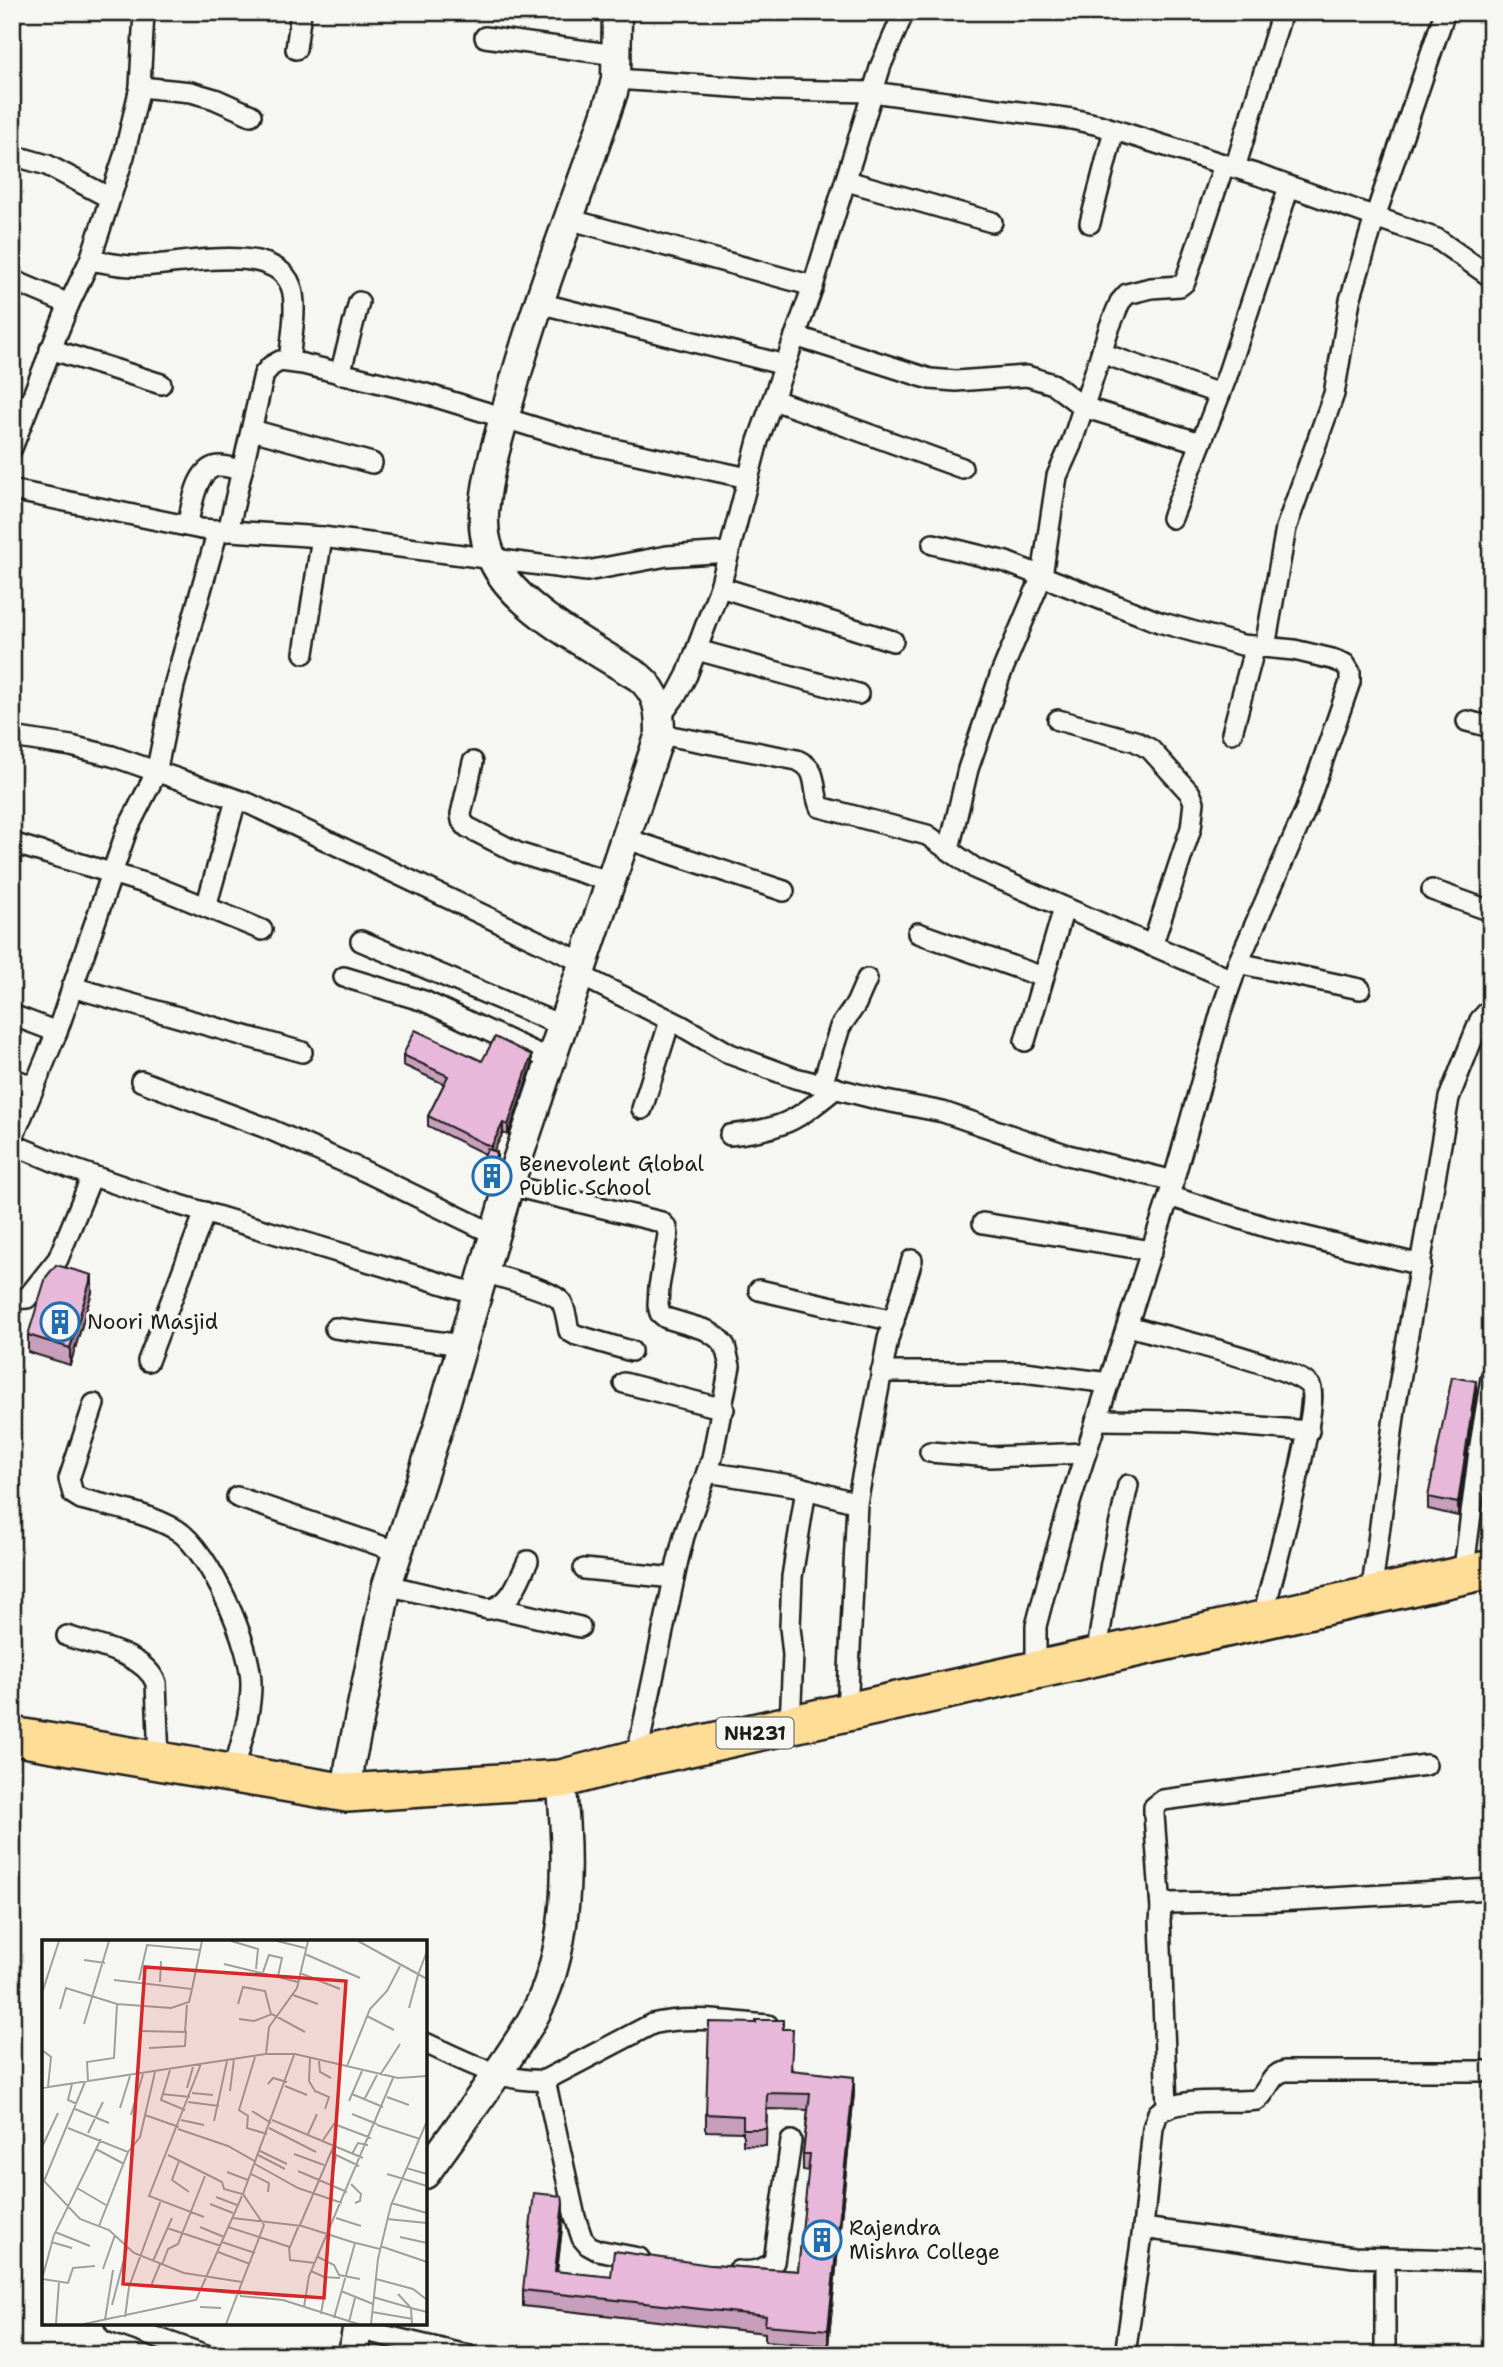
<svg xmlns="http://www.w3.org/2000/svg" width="1503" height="2367" font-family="'Shantell Sans',sans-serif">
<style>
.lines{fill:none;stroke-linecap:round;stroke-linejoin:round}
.street-casing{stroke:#1c1c1c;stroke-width:24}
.secondary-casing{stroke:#1c1c1c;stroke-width:33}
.highway-casing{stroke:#1c1c1c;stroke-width:42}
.street{stroke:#f6f6f2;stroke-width:19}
.secondary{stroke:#f6f6f2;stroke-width:28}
.highway{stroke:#fedd96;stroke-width:37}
.wall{fill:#c79ebb;stroke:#1c1c1c;stroke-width:2}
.shaded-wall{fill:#a28199;stroke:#1c1c1c;stroke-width:2}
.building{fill:#e7b8da;stroke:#1c1c1c;stroke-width:2}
.labels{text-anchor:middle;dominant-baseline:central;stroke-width:6;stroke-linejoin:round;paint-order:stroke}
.shield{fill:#f6f6f2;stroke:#5d5d5c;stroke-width:2}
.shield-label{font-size:19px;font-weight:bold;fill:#1c1c1c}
.poi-label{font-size:21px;fill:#1c1c1c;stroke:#f6f6f2;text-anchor:start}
.inset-road{fill:none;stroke:#9f9f9c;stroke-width:2}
.view{fill:#d62828;fill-opacity:0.15;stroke:#d62828;stroke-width:3.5}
.inset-edge{fill:none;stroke:#1c1c1c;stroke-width:3.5}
</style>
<rect width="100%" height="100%" fill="#f6f6f2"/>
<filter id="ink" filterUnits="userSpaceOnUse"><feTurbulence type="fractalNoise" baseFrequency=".0143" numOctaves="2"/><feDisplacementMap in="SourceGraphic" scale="14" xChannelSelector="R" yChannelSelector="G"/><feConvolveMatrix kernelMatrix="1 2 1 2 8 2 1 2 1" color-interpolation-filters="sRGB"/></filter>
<g filter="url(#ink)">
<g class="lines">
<!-- street casing -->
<g class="street-casing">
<g id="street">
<polyline points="485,37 616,55"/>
<polyline points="296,49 301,12"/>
<polyline points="616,79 775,90 872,92 1072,119 1099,125 1258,175 1437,239 1491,277"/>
<polyline points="140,87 191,92 215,99 251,115"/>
<polyline points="12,155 47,165 110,198"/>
<polyline points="1235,168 1282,12"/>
<polyline points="847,181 992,222"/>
<polyline points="568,219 813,286"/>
<polyline points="1090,223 1114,130"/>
<path d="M90,260C104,262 119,266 133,266C171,268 273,238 291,286C298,304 291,341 289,361"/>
<polyline points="12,280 69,304"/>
<polyline points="539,303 785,365"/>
<polyline points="795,336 930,379 956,381 1027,376 1053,384 1083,407 1201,443"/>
<polyline points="50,349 161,384"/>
<polyline points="1101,353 1220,394"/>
<polyline points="340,374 359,302"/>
<polyline points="774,400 962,468"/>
<polyline points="252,430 372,463"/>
<polyline points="12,448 69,304 90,260 124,156 140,87 144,12"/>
<polyline points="12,490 201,529 322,537 587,571 667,556 729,552"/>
<polyline points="1172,518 1227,376 1289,187"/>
<path d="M187,526C192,509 195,466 220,466C227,466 235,469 242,471"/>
<polyline points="228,531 264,374 271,366 280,361 303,364 426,394 586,443 748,478"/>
<polyline points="933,544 1006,562 1159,622 1242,645 1294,650 1332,659 1345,664 1350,672 1350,682 1306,809 1238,963 1221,1012 1169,1196 1072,1496 1048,1580 1036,1626 1036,1670"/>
<polyline points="720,587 893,641"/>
<polyline points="1265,647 1286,528 1334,394 1350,300 1375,217 1445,12"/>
<polyline points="697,650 858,694"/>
<polyline points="304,653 322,537"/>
<polyline points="660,717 677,694 687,675 720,587 758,441 813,286 881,65 904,12"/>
<polyline points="1058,720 1135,741 1150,749 1190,793 1194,802 1191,828 1152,946"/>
<polyline points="1467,721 1491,727"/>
<polyline points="1232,733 1255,646"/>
<path d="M660,734L797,760C820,770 811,786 820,807L927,835L976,869L1232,980"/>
<polyline points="12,737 71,746 112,756 250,804 584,963"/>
<polyline points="473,762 461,814 462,821 467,827 518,853 609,881"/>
<polyline points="624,838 784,891"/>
<polyline points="12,843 154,886 262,930"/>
<polyline points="949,849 968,769 1000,676 1042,576 1057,476 1071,445 1110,326 1120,302 1127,294 1151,288 1180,286 1185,282 1224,165"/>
<polyline points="1432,890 1491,911"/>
<polyline points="206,907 236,800"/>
<polyline points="918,933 1043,977"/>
<polyline points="361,941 563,1026"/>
<polyline points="1238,963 1360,989"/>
<polyline points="580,975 680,1025 730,1054 795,1078 881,1100 943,1112 1068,1155 1174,1181"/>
<polyline points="344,977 424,1001 551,1060"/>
<polyline points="72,987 302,1052"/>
<polyline points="12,1015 57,1032"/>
<polyline points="1025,1041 1064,908"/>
<polyline points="12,1078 34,1087"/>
<polyline points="141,1081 269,1129 362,1170 494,1234"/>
<polyline points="822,1085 840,1027 856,1004 867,979"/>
<polyline points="642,1109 670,1021"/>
<path d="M730,1135C783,1129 796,1121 836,1088"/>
<polyline points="12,1140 57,1032 127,830 156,773 174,686 218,530"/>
<polyline points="12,1144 70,1168 160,1199 477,1294"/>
<polyline points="509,1185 661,1222 667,1228 668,1235 659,1287 658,1305 660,1313 666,1318 706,1330 718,1338 725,1346 730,1366 712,1458 684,1536 678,1560 636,1759"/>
<polyline points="1169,1196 1266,1227 1421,1265"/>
<polyline points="983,1223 1152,1251"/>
<path d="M483,1272C499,1277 555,1290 562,1303C566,1311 567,1322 569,1331L576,1335L631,1351"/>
<polyline points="759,1290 894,1321"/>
<polyline points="12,1299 27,1298 58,1259 92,1176"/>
<path d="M1128,1326C1159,1335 1294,1366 1310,1386C1322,1401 1269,1590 1262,1620"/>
<polyline points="335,1328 462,1345"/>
<polyline points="148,1361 205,1212"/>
<polyline points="881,1372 1024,1372 1109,1383"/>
<polyline points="624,1383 724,1409"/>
<path d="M94,1404L69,1479L73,1494L81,1499C113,1507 148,1513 177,1530C210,1551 252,1647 251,1685C251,1715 240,1745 233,1774"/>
<polyline points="1096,1420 1186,1421 1309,1431"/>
<polyline points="930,1452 991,1457 1086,1453"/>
<polyline points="707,1472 796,1486 857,1503"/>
<polyline points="237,1497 399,1552"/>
<polyline points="584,1569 674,1578"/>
<polyline points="1463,1576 1479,1451 1491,1378"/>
<path d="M387,1585L488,1609C511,1607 519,1579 528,1561"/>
<polyline points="1371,1596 1395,1409 1449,1098 1480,1020 1491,1008"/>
<polyline points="497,1608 580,1627"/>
<path d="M67,1636C95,1646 144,1653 156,1683L159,1761"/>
<polyline points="1096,1657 1111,1563 1128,1485"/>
<polyline points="847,1712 857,1503 888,1339 912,1260"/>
<polyline points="790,1725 793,1655 790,1627 792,1577 806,1489"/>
<polyline points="1161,1909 1154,1815 1154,1807 1163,1800 1426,1765"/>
<path d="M425,2043C464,2060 502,2083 545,2080L652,2024C689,2015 730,2022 768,2025"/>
<path d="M1491,2071H1285C1269,2075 1269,2091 1257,2100C1225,2104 1186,2095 1158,2113L1153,2128L1143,2228L1354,2257L1491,2261"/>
<polyline points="545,2080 575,2217 582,2238 588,2245 597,2250 639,2258"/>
<polyline points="1167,2107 1160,1921 1161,1909 1168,1903 1277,1901 1491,1889"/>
<polyline points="1385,2258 1385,2355"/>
<path d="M738,2271C751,2273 764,2269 774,2262L791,2141"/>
<polyline points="115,2323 206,2355"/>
<polyline points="357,2329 467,2355"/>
<polyline points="1125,2355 1143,2228"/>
</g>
</g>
<!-- secondary casing -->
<g class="secondary-casing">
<g id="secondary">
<path d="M347,1793L350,1764L387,1585L438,1428L509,1185L660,734C660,709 658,693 639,677C596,650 518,610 495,564C486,548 483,531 484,513C487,472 500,432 511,394C539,291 580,193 613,92L616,79L617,12"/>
<path d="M425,2174C460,2124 498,2076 529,2025C572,1954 569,1858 561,1779"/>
<polyline points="353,2355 358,2323"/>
</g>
</g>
<!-- highway casing -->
<g class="highway-casing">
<polyline id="highway" points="12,1736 347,1793 561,1779 636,1759 1491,1569"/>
</g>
<!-- street -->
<use href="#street" class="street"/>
<!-- secondary -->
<use href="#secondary" class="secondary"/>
<!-- highway -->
<use href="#highway" class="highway"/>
</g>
<!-- wall -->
<g class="wall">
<polygon points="403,1055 532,1065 508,1135 503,1133 493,1151 497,1169 492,1185 482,1181 482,1164 485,1154 428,1126 428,1116 444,1084 403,1065"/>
<polygon points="92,1292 70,1365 28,1352 28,1335"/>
<polygon points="1476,1394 1458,1516 1428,1509 1428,1497"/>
<polygon points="756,2023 783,2029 792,2070 854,2093 828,2346 765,2341 765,2333 523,2306 523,2290 563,2219 557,2272 611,2277 710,2265 798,2271 809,2171 803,2170 803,2154 808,2110 767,2109 766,2146 743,2145 743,2132 706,2131 706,2114"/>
</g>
<!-- shaded-wall -->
<g class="shaded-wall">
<polygon points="532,1055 532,1065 508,1135 508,1125"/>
<polygon points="503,1123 503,1133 491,1156 491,1147"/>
<polygon points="497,1152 497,1169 492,1185 492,1167"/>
<polygon points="92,1275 92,1292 70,1365 70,1348"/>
<polygon points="1476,1381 1476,1394 1458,1516 1458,1503"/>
<polygon points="854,2077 854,2093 828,2346 828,2330"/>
<polygon points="563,2202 563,2219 555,2288 555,2271"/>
</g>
<!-- building -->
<g class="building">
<polygon points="415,1030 482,1061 495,1037 532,1055 508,1125 503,1123 491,1147 428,1116 448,1076 403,1055"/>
<polygon points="487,1149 497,1152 492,1167 482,1164"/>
<polygon points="56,1265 92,1275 70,1348 28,1335 46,1277"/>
<polygon points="1452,1377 1476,1381 1458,1503 1428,1497"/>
<polygon points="756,2020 783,2020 783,2029 793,2029 791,2070 854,2077 828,2330 765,2325 766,2316 523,2290 534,2193 562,2196 563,2202 555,2271 611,2277 614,2251 710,2265 798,2271 810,2154 803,2154 810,2094 767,2093 766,2129 743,2129 743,2116 706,2114 709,2022 756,2023"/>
</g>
</g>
<!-- icons -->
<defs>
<g id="building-ring" transform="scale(2.0125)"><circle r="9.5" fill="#f6f6f2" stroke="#1f6fb2" stroke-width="1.5"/><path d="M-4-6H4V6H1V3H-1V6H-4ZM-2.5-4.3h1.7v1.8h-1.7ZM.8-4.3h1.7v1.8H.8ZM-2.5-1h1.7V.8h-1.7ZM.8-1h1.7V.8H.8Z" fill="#1f6fb2"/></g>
</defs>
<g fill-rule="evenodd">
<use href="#building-ring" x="492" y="1176"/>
<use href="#building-ring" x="60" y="1322"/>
<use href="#building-ring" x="822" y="2240"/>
</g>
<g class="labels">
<!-- shield labels -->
<rect class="shield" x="716.5" y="1717.5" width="77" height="31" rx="5"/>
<g class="shield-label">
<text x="755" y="1733">NH231</text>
</g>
<!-- poi labels -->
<g class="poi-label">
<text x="519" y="1164">Benevolent Global<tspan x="519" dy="24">Public School</tspan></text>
<text x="87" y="1322">Noori Masjid</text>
<text x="849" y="2228">Rajendra<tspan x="849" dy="24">Mishra College</tspan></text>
</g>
</g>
<!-- overview -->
<g transform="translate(42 1940)">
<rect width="385" height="385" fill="#f6f6f2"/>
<path class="inset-road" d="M189,1L216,9L214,29M235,1L263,8M316,1L385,39M263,14L318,38M42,20L63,23M182,24L256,42M221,32L227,15L240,18L236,36M258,33L298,49M376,35L385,11M97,40L105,5L158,10M118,42L119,21M150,49L160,1M0,53L17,1M251,55L276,64M196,64L201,47L223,51L229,74M367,68L376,35M18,69L24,48L75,64L129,68L147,62L150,49L72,40M325,76L352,90M197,79L212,81L230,74L263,92M42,84L67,1M99,91L143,92L145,65M107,108L143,106L144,91M0,110L9,117L6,147M224,114L227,87L255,48L266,1M213,117L197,170L206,176L205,188L225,194M268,118L267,141L273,151L287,157L283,169M277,121L278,132L289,138M159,124L107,256L162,277M305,126L328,69L345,51L358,26M128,130L119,160L143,170M338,135L358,104M46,141L45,122L72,118L75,64M43,142L2,241L38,279L67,290L92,313L142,333L200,342M30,144L26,160L35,164M226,144L231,138L245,142M243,146L265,155M0,148L224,114H253L356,138L385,136M145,148L151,127M188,151L192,119M150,153L171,155M120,154L148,157M310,154L341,167M345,157L367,165M322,160L335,135M307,161L320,131M146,162L177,166M78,168L88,136M33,169L67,183M210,171L229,183M310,174L335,184M89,175L101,134M103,175L137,187M139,180L162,185M230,180L321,218M172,181L185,121M335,185L378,199M26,188L86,212L57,286M227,188L274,212M136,189L186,206L214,222M46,193L61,162M266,194L275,174M281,200L292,184L329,198M0,207L16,173M54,209L82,224M218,211L245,224M86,212L98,197L113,132M288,212L317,226M252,214L282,225M310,214L316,203L326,205M126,215L180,242L182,249L200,254M216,215L243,229M137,221L130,240L147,252M213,224L256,248L300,263M364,228L385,234M256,231L305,252M185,232L206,240M209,234L227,243L226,252M345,234L385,246M309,244L319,254L318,261L313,263M289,245L294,215M35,248L64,265M174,257L195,265M349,263L385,273M168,264L191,273M190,278L260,286L313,303L292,378M294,278L319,286M345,279L385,283M258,285L292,205M158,287L182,297M186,287L248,307L257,285M125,288L179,306M13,292L48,306M358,297L385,303M9,302L30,308M180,302L213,313M314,303L338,309M338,306L385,322M247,307L248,320L273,323M176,312L208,324M276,317L292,325L297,335L318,339M111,321L130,278M120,325L126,309L136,304L163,236M53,326L31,328L26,343L0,339L12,295L59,199M61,329L73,295M269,331L282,337L298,338M334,339L371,349L384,359M88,344L109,346L118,324M160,350L199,354M299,351L331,364M356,354L369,368L385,372M198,356L241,360L316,384M331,357L369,368L370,384M70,365L85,308M158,367L179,368M262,367L267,336L351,138M330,372L371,379M279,374L283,350M83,377L87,347L119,260M63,380L71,330M307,382L313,358M14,384L17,342M42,384L154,360L200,256M184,384L222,285L201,254L252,115M329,384L336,319L349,265L385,181"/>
<path class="view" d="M103,27L304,41L282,358L81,344Z"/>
<rect width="385" height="385" class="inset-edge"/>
</g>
<!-- margin -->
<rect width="1503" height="2367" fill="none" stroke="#f6f6f2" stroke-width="42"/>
<rect x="21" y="21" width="1461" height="2325" fill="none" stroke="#1c1c1c" stroke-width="2.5" filter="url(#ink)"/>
</svg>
